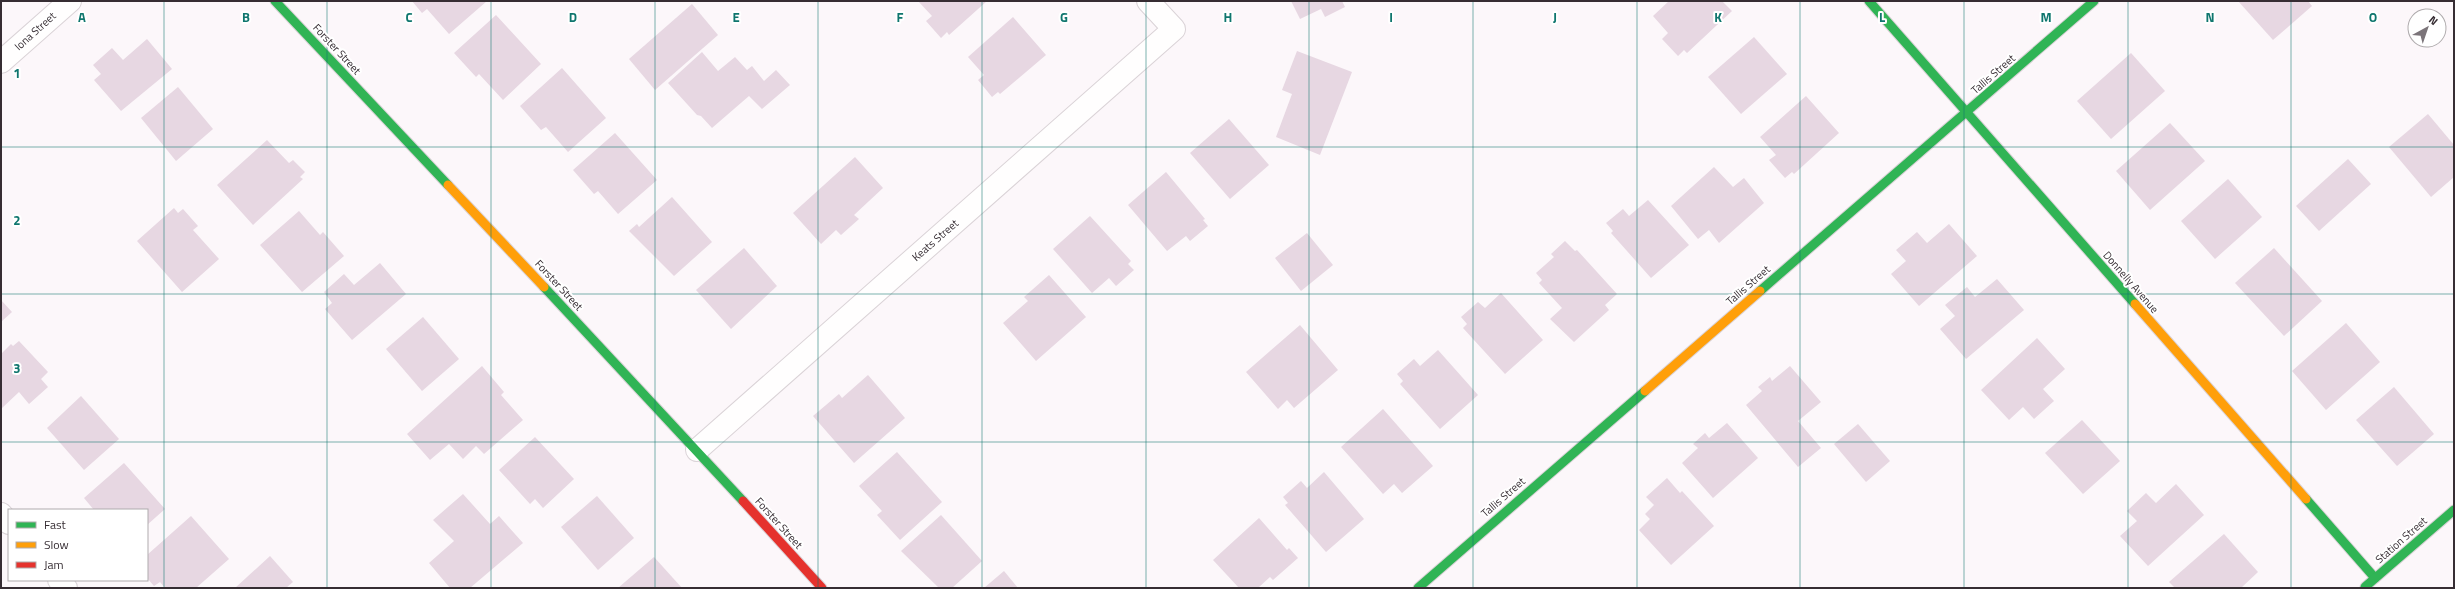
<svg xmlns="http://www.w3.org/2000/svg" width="2455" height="589" font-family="'Titillium Web',sans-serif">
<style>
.building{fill:#e7d7e2}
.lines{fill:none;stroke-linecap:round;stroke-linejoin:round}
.street-casing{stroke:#dad3d7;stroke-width:24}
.fast-casing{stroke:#dad3d7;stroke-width:11}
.slow-casing{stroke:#dad3d7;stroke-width:11}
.jam-casing{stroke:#dad3d7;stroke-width:11}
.street{stroke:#fffefe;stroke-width:22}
.fast{stroke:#30b455;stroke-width:9}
.slow{stroke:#ff9f0a;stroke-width:9}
.jam{stroke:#e5322d;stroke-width:9}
.grid{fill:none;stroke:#0f766e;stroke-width:1;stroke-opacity:0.55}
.labels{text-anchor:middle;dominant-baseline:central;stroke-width:4;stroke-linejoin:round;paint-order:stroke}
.street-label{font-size:11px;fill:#362d33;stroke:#fff}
.grid-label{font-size:13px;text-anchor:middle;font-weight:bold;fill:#0f766e;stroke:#fff;stroke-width:4;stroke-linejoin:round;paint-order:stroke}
</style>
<rect width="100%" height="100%" fill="#fcf7fa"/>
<!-- building -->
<g class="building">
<polygon points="412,1 487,1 449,34 427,9 422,13"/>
<polygon points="918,1 987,1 949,35 947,32 941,38 926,21 932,16"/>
<polygon points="1291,1 1342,1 1345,7 1325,17 1321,9 1300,19"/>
<polygon points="1669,1 1722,1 1732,11 1687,53 1684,50 1678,56 1662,39 1668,33 1653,16"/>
<polygon points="2238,1 2308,1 2312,6 2273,40"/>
<polygon points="692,4 718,35 655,90 629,59"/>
<polygon points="496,15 541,64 503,100 479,74 476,77 454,53"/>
<polygon points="1013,17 1046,55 1000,94 998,92 992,97 978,80 984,75 968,57"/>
<polygon points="1754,37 1787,74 1741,114 1708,77"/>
<polygon points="147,39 172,69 121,111 94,80 101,74 93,65 112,48 123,60"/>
<polygon points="1297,51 1352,72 1320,155 1276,137 1292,94 1282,90"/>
<polygon points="702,52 718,71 735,57 747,70 752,66 764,81 776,70 790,85 762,109 749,96 712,128 701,116 697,115 668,83"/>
<polygon points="2131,53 2165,91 2111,139 2077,101"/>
<polygon points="562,68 606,118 568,152 546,127 541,130 520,106"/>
<polygon points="178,87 213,129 176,161 141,118"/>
<polygon points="1806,96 1839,133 1794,174 1792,172 1785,178 1769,160 1776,155 1760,137"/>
<polygon points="2428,114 2454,145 2454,177 2431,197 2389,147"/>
<polygon points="1229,119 1269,165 1230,199 1190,153"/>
<polygon points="2170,123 2205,161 2150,210 2116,171"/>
<polygon points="615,133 657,180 618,214 598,191 594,194 573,170"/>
<polygon points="267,140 289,163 293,160 305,172 300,177 303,179 253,225 217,185"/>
<polygon points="855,157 883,188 854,215 859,219 841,235 836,230 821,244 793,213"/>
<polygon points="2348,159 2371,184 2319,231 2296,206"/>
<polygon points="1714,167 1733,187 1744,178 1764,203 1719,243 1709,230 1698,239 1671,206"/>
<polygon points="1166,172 1205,219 1203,220 1208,226 1190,241 1186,236 1167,251 1128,205"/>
<polygon points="2228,179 2262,217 2215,259 2181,221"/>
<polygon points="672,197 712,242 674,276 629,231 637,224 639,227"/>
<polygon points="1648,200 1689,245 1651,278 1611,233 1613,231 1606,223 1623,209 1629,216"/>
<polygon points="174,208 178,213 183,209 198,226 193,230 219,259 182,292 137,241"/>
<polygon points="299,211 320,235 323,232 344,256 302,292 260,245"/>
<polygon points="1090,216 1131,261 1128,264 1134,270 1116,286 1109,278 1092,293 1053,249"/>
<polygon points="1949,224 1977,256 1919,306 1891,274 1906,261 1896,250 1917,232 1927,243"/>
<polygon points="1307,233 1333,265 1301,291 1275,258"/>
<polygon points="1565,241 1575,251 1577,250 1617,294 1605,305 1609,310 1574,342 1550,319 1562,308 1539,283 1542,280 1536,273 1554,257 1551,254"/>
<polygon points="744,248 777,286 731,329 696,290"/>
<polygon points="2274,248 2322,301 2284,336 2235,283"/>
<polygon points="380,263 406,294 352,340 325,309 332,303 324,292 344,274 354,285"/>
<polygon points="1049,275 1086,317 1036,361 1003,323 1028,301 1024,297"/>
<polygon points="1997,279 2024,310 1966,359 1940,329 1955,316 1945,305 1967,287 1975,297"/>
<polygon points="1501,293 1543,340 1505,374 1463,328 1467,324 1461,317 1478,302 1485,308"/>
<polygon points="1,300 12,312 1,322"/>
<polygon points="423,317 459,359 422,391 386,349"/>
<polygon points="2346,323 2380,362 2326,410 2292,371"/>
<polygon points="1300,325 1338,370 1294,408 1287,400 1278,409 1246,372"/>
<polygon points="2037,338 2065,369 2043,389 2054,401 2034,419 2023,407 2009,420 1981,390"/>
<polygon points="19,341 48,372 41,379 48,387 29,404 19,392 1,409 1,354 11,344 13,346"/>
<polygon points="1438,350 1478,395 1440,429 1400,384 1403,381 1397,374 1414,359 1420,366"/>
<polygon points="482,366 504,392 501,395 523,420 484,454 476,446 463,459 449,444 430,460 407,434"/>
<polygon points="1790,366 1821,402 1798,421 1821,448 1798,467 1746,405 1762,391 1758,387 1770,377 1772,381"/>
<polygon points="868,375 905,418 854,463 813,416 839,394 842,398"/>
<polygon points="2394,387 2434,434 2397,466 2356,420"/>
<polygon points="81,396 119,439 84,470 47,428"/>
<polygon points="1383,409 1433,466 1402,493 1394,484 1383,494 1341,447"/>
<polygon points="2082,420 2120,461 2083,494 2045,453"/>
<polygon points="1727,423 1758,458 1713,498 1682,463 1698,448 1693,444 1705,433 1709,438"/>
<polygon points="1858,424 1890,461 1866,482 1834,444"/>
<polygon points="535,437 574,479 543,508 535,499 530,504 499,470"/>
<polygon points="897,452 942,502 900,540 877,515 882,511 859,486"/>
<polygon points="124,463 165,509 147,525 147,510 94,510 84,498"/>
<polygon points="1324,472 1364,519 1326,552 1285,505 1288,503 1283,497 1301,481 1307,488"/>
<polygon points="1667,478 1680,493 1682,491 1714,526 1671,565 1639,530 1650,519 1645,514 1654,505 1646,497"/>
<polygon points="2176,484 2204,515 2148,566 2120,536 2137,521 2127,511 2146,493 2156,503"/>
<polygon points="463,494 490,524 499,516 523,543 470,588 450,588 429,563 454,541 433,520"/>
<polygon points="597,496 634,538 598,570 561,527"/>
<polygon points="941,515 982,561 952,588 939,588 901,551"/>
<polygon points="191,516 229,559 196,588 165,588 160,582 154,586 147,578 147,555"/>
<polygon points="1259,518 1287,550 1289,548 1298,558 1273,580 1270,577 1258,588 1239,588 1213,560"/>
<polygon points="2224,534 2258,572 2241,588 2175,588 2169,582"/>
<polygon points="270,556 293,582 286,588 235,588"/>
<polygon points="654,557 682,588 618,588"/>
<polygon points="1004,571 1018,588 984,588"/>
</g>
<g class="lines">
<!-- street casing -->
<g class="street-casing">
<g id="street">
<polyline points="1,62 70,1"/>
<polyline points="697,450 1174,29 1148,1"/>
<polyline points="1,514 9,523"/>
<polyline points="59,580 66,588"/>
</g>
</g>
<!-- fast casing -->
<g class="fast-casing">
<g id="fast">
<polyline points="275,1 448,185"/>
<polyline points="1869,1 2135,304"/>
<polyline points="544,287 743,501"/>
<polyline points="1760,291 2094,1"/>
<polyline points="2306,499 2375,578"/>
<polyline points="2365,587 2454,510"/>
<polyline points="1418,588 1645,391"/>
</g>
</g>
<!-- slow casing -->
<g class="slow-casing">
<g id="slow">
<polyline points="448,185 544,287"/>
<polyline points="2135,304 2306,499"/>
<polyline points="1645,391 1760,291"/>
</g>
</g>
<!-- jam casing -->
<g class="jam-casing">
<polyline id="jam" points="743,501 822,588"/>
</g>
<!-- street -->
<use href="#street" class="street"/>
<!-- fast -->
<use href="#fast" class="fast"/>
<!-- slow -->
<use href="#slow" class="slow"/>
<!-- jam -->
<use href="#jam" class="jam"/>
</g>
<!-- grid -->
<path class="grid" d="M164,1V588M327,1V588M491,1V588M655,1V588M818,1V588M982,1V588M1146,1V588M1309,1V588M1473,1V588M1637,1V588M1800,1V588M1964,1V588M2128,1V588M2291,1V588M1,147H2454M1,294H2454M1,442H2454"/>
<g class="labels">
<!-- street labels -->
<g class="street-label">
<text transform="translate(35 31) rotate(-42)">Iona Street</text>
<text transform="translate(337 49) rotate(47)">Forster Street</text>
<text transform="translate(1993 74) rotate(-41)">Tallis Street</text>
<text transform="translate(935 240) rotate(-41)">Keats Street</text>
<text transform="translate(2131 282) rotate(49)">Donnelly Avenue</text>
<text transform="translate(559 285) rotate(47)">Forster Street</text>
<text transform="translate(1748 285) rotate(-41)">Tallis Street</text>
<text transform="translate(1503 497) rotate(-41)">Tallis Street</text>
<text transform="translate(779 523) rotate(48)">Forster Street</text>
<text transform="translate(2401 540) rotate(-41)">Station Street</text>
</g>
</g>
<g class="grid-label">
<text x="82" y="22">A</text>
<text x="246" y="22">B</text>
<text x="409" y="22">C</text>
<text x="573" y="22">D</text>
<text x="736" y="22">E</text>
<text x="900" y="22">F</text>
<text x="1064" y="22">G</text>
<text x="1228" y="22">H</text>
<text x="1391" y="22">I</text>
<text x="1555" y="22">J</text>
<text x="1718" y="22">K</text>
<text x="1882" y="22">L</text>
<text x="2046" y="22">M</text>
<text x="2210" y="22">N</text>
<text x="2373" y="22">O</text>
<text x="17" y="78">1</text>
<text x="17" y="225">2</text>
<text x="17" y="373">3</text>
</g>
<!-- border -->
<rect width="2455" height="589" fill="none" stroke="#362d33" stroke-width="4"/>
<!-- legend -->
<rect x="8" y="509" width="140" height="72" fill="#ffffff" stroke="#afabad"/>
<rect x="16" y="522" width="20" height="6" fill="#30b455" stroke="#afabad"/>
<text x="44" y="529" font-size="12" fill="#362d33">Fast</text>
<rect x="16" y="542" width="20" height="6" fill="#ff9f0a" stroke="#afabad"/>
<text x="44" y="549" font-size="12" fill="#362d33">Slow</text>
<rect x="16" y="562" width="20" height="6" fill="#e5322d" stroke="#afabad"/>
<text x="44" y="569" font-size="12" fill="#362d33">Jam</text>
<!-- north arrow -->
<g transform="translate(2427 28) rotate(40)"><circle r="19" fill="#ffffff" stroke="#afabad"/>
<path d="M0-3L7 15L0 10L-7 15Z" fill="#7b7479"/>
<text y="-6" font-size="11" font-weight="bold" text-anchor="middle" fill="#362d33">N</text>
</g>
</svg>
